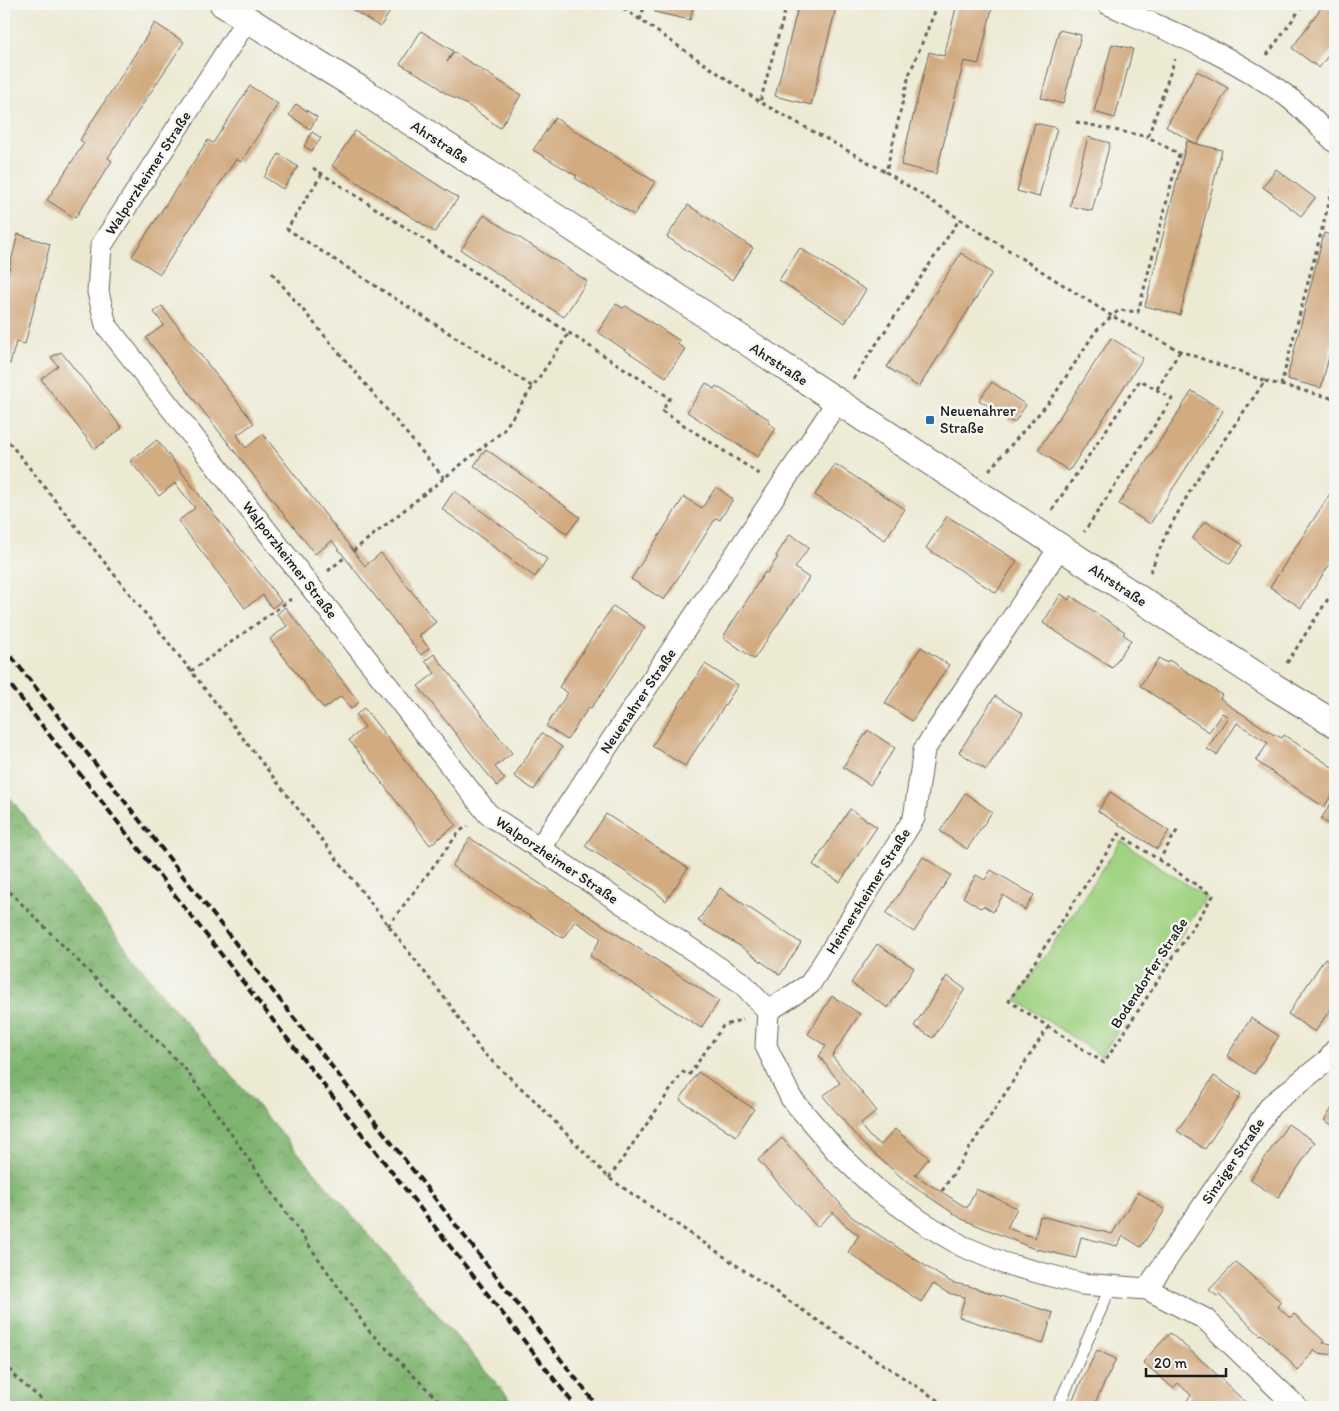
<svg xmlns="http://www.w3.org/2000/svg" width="1339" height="1411" font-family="Itim,sans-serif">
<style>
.forest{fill:url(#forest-crowns);stroke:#4e6846}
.garden{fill:#a1d383;stroke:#5e7850}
.building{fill:#d2ab81}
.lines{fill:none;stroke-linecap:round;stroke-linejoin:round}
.service-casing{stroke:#65645c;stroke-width:13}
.minor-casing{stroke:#65645c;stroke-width:23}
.tertiary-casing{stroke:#65645c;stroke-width:28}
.path{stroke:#65645c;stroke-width:3;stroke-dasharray:4 4;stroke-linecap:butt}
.service{stroke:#fff;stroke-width:11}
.minor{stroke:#fff;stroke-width:21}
.tertiary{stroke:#fff;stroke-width:26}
.rail{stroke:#1c1c1c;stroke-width:4;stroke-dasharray:8 4;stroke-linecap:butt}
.poi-dot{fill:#1f6fb2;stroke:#f6f6f2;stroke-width:2}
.labels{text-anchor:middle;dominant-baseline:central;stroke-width:5;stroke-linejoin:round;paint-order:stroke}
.street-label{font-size:15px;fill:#1c1c1c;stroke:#f6f6f2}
.poi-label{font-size:15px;fill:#1c1c1c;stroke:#f6f6f2;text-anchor:start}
</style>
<defs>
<pattern id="forest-crowns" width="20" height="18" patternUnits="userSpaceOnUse" patternTransform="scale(1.25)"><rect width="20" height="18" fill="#80b571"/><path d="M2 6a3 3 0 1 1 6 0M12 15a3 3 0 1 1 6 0" fill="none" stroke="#68925c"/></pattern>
</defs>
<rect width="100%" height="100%" fill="#f6f6f2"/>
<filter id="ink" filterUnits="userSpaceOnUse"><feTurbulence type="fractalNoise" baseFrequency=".02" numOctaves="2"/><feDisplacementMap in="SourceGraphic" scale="10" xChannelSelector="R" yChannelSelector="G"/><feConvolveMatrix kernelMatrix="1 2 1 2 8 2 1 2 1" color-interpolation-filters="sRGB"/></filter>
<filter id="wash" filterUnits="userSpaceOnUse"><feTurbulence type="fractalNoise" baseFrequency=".0096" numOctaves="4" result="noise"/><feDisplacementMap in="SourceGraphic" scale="20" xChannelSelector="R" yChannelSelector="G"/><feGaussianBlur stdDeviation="1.12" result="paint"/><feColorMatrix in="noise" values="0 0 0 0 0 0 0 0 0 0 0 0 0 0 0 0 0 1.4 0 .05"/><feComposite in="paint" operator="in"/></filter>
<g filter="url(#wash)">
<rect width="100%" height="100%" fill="#edead4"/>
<!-- forest -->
<polygon class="forest" points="4,790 170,1004 517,1407 4,1407"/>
<!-- garden -->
<polygon class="garden" points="1121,841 1206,897 1101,1056 1016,1000"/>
<g id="blocks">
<!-- building -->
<g class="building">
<polygon points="343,4 395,4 380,27"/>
<polygon points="657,4 694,4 690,20 655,12"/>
<polygon points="799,4 837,4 811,105 775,96"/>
<polygon points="957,4 977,4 992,8 979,64 964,61 936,174 901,165 929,52 944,56"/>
<polygon points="1324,4 1335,4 1335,46 1319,68 1292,48"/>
<polygon points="155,23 184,42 127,128 108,158 112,161 75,218 47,200 84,143 80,140"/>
<polygon points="1059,30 1081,35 1063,104 1041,98"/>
<polygon points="421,31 453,51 447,62 454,52 521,95 500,128 469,106 442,91 434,83 400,64"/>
<polygon points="1112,44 1133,49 1115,118 1094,112"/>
<polygon points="1197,71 1228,88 1197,144 1222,150 1180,315 1145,306 1187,141 1197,144 1166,127"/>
<polygon points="250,86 278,104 241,162 236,159 160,274 132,256 208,140 213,143"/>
<polygon points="296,104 317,117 310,129 289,115"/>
<polygon points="555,118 655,182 634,215 575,178 577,176 533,150"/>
<polygon points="1035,123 1057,128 1039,197 1017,191"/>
<polygon points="355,131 458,198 435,232 332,166"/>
<polygon points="312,132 321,138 312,151 304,146"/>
<polygon points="1088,137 1110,143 1092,211 1070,206"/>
<polygon points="279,154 298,167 283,189 264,177"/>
<polygon points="1276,169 1315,198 1301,216 1263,187"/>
<polygon points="688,205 753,248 732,280 667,237"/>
<polygon points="484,215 587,281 564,317 461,250"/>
<polygon points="1324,233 1335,236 1335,333 1321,388 1287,379"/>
<polygon points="18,234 50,244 25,344 16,342 10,364 4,362 4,289"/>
<polygon points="800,248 866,290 845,323 779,280"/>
<polygon points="961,253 992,273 919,387 887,367"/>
<polygon points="616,304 623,308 626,306 680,341 677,344 685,349 666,377 598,332"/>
<polygon points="162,306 254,423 237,435 246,448 263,434 365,566 381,553 436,622 419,636 429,648 421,655 332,541 315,554 146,338 164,325 154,312"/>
<polygon points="1111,338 1143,358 1069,471 1038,450"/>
<polygon points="61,352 122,428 95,449 41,379 58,366 51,357"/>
<polygon points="992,382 1026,405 1014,423 979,400"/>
<polygon points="706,383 714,389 716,386 770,420 768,423 776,428 758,457 687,412"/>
<polygon points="1192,391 1223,411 1150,524 1119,504"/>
<polygon points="157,440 281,601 272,608 263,595 245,608 178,521 195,508 175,483 159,496 130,461"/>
<polygon points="486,449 580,517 567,534 474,466"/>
<polygon points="835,464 905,509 885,540 815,495"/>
<polygon points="1335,486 1335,556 1301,608 1270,587"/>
<polygon points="716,487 733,499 720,520 716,518 664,600 631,579 684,497 702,508"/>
<polygon points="454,491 547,559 535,577 442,509"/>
<polygon points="947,516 1017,561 996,593 926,548"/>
<polygon points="1205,521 1243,545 1230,564 1192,539"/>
<polygon points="790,534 809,547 795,568 809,578 754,659 723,637 765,572 767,573 778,557 776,556"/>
<polygon points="1061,594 1069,600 1071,596 1125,632 1123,634 1131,640 1112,668 1043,623"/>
<polygon points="613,606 645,627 603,692 591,708 589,707 567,740 546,726 568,693 559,687"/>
<polygon points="285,607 359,702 351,709 341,696 324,709 270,639 287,626 277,614"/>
<polygon points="921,647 949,665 912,721 885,703"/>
<polygon points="434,654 512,753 495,767 505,779 497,786 418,686 435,673 425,661"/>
<polygon points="1159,658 1167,663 1169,660 1222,695 1220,698 1227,704 1273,734 1282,738 1284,735 1335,769 1335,790 1324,807 1256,761 1268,743 1237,723 1217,755 1207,749 1228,717 1222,713 1209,732 1140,686"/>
<polygon points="705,664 738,685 685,766 652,746"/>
<polygon points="995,696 1023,714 986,770 959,752"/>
<polygon points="364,708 456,825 430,845 349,740 365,727 356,715"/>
<polygon points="868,730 895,748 870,785 843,767"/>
<polygon points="542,733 562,747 534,790 514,776"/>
<polygon points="1110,792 1169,831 1157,849 1098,811"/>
<polygon points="965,793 992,812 967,849 940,831"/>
<polygon points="1333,800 1335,802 1335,828 1321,819"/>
<polygon points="850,809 877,827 840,882 813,865"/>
<polygon points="606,814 688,868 666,901 651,888 585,846"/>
<polygon points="470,838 719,1001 701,1028 590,956 601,938 575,921 563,938 452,866"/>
<polygon points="923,857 951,875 914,932 886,914"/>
<polygon points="991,870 1034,895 1025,910 1003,895 993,912 984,906 980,908 963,897 976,875 985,880"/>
<polygon points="720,888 801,943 780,975 740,946 698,921"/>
<polygon points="877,944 914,968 888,1008 851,983"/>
<polygon points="1325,958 1335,965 1335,1002 1315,1032 1288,1014"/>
<polygon points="947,976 965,989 933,1038 914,1026"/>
<polygon points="832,996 860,1014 832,1056 877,1111 860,1125 869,1136 881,1145 895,1129 929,1158 915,1175 967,1208 976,1189 1017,1208 1007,1228 1035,1238 1040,1216 1112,1234 1138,1192 1165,1210 1141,1247 1123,1236 1117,1246 1081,1237 1076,1258 1032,1248 962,1219 908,1183 862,1143 823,1096 840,1083 819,1056 826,1046 808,1034"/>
<polygon points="1251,1018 1279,1036 1254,1074 1227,1056"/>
<polygon points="698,1072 754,1109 736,1136 680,1100"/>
<polygon points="1214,1076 1241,1094 1205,1149 1177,1131"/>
<polygon points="1335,1104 1335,1127 1324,1120"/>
<polygon points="1288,1124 1315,1142 1278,1198 1250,1180"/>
<polygon points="782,1138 852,1217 939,1275 953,1283 969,1286 1053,1313 1043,1344 959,1317 965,1297 948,1293 933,1284 921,1302 848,1252 859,1235 845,1225 833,1212 817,1227 758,1160"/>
<polygon points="1236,1262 1281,1302 1277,1306 1290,1318 1294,1314 1324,1341 1323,1343 1335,1344 1335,1355 1317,1353 1314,1350 1297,1371 1289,1360 1261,1334 1260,1335 1219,1295 1217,1296 1209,1290"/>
<polygon points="1170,1333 1209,1367 1250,1407 1195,1407 1187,1400 1191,1395 1178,1383 1173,1388 1143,1362"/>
<polygon points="1097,1350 1116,1359 1093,1407 1069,1407"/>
</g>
</g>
</g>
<g filter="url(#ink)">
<use href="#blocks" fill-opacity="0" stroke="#65645c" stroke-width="1"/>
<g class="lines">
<!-- service casing -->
<g class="service-casing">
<polyline id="service" points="1058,1407 1111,1286"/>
</g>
<!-- minor casing -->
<g class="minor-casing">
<g id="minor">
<path d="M1108,4C1169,31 1234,56 1288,97C1305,110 1320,127 1335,142"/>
<polyline points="248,18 101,246 98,292 106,325 488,814 742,983 768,1011 766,1046 791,1098 837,1152 877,1190 922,1222 962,1246 1003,1263 1082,1284 1147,1289 1205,1319 1297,1407"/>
<polyline points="539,849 837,402"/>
<polyline points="768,1011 810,984 914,818 924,750 1060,547"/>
<polyline points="1147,1289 1271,1105 1329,1059 1335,1050"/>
</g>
</g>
<!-- tertiary casing -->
<g class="tertiary-casing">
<polyline id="tertiary" points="223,4 363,91 1273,686 1335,724"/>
</g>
<!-- path -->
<g class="path">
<polyline points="617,4 760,102"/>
<polyline points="787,4 760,102 886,172"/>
<polyline points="938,4 909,75 886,172 1112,316 1119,310 1138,312 1179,154 1148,137 1175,59"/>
<polyline points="640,20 645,4"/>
<polyline points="1267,55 1304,4"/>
<polyline points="1076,122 1148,137"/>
<polyline points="313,168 670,398 662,411 761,475"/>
<polyline points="322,174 287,229 533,387"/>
<polyline points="272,273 444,478"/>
<polyline points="853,379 959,220"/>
<polyline points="1265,381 1281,385 1332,191"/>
<polyline points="1281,385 1335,399"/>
<polyline points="1157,389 1180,351"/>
<polyline points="4,436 191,671 450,1005 481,1051 533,1099 609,1178 852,1344 948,1407"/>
<polyline points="989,470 1051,400 1095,332 1112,316 1180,351 1265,381 1195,482 1166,534 1149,575"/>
<polyline points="1052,510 1140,380 1172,399 1084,532"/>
<polyline points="353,551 503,431 569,333"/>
<polyline points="328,571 345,557"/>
<polyline points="1287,663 1335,588"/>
<polyline points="191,671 291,599"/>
<polyline points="1159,860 1213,896 1104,1063 1009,1001 1119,834 1159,860 1178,829"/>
<polyline points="4,886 187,1071 369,1331 445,1407"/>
<polyline points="388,926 460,831 468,826"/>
<polyline points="609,1178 683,1072 689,1075 723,1026 743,1019"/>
<polyline points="942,1191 1048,1027"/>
<polyline points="4,1363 17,1379 51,1407"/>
</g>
<!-- service -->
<use href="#service" class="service"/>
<!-- minor -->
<use href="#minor" class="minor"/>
<!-- tertiary -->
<use href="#tertiary" class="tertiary"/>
<!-- rail -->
<g class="rail">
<polyline points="4,647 598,1407"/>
<polyline points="4,677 576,1407"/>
</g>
</g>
</g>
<!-- markers -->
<rect class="poi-dot" x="925" y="415" width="10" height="10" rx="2.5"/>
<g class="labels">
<!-- street labels -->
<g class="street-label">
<text transform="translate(440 142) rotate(33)">Ahrstraße</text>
<text transform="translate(148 173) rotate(-57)">Walporzheimer Straße</text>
<text transform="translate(779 364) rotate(33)">Ahrstraße</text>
<text transform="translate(290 560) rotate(52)">Walporzheimer Straße</text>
<text transform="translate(1118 585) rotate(33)">Ahrstraße</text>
<text transform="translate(638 701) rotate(-56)">Neuenahrer Straße</text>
<text transform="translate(557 860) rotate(34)">Walporzheimer Straße</text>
<text transform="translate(868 891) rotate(-58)">Heimersheimer Straße</text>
<text transform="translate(1149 973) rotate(-57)">Bodendorfer Straße</text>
<text transform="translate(1233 1161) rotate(-56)">Sinziger Straße</text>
</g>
<!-- poi labels -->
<g class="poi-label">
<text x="940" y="411">Neuenahrer<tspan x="940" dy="17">Straße</tspan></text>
</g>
</g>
<!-- margin -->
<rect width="1339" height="1411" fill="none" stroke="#f6f6f2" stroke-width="20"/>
<!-- scale -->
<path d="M1146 1368v8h80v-8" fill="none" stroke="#1c1c1c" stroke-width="2.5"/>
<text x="1154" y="1368" font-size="15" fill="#1c1c1c" stroke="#f6f6f2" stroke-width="4" paint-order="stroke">20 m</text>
</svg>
